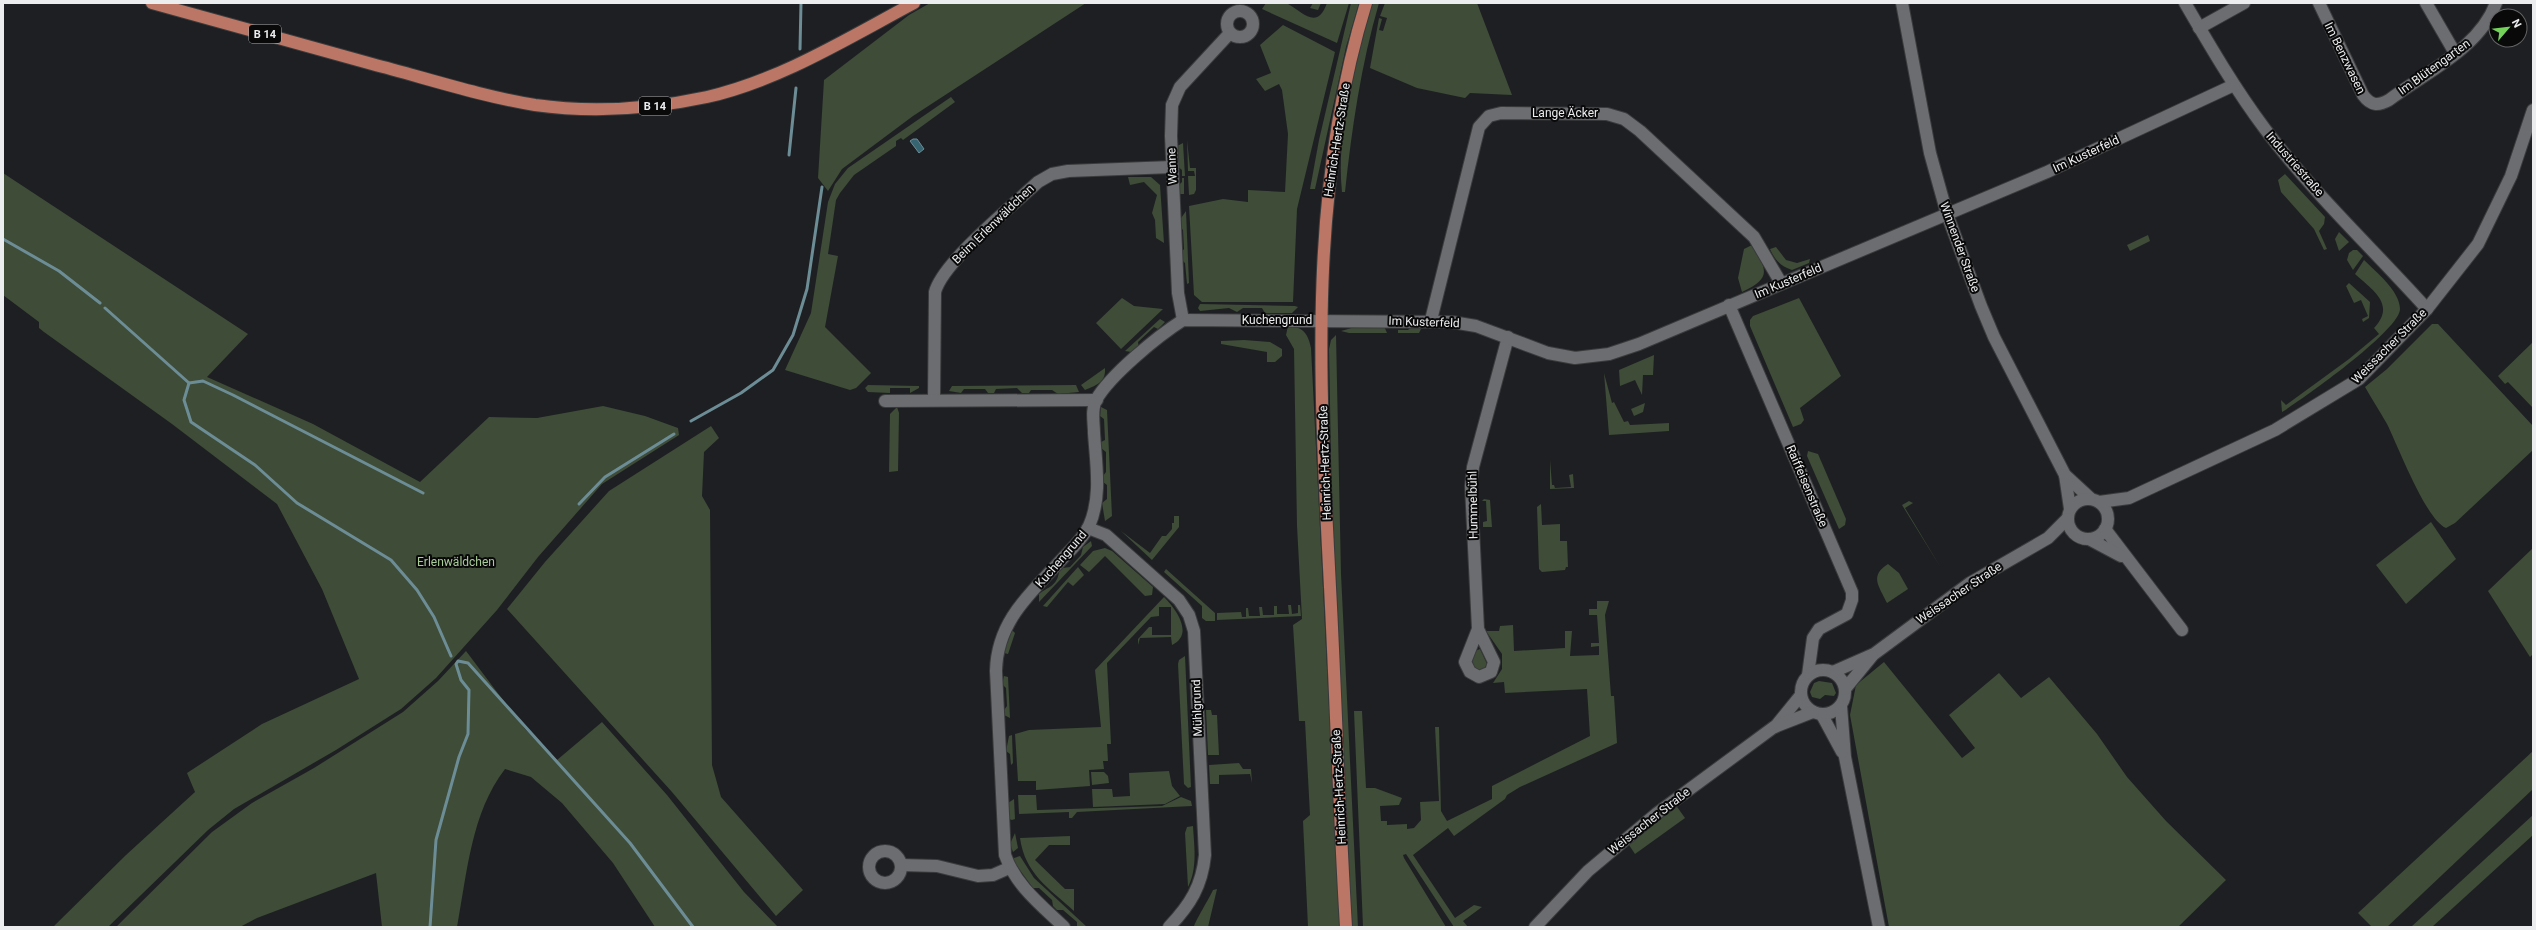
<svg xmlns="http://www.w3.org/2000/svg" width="2536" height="930" font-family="Roboto,sans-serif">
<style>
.green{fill:#3e4c38}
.water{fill:#366470;stroke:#6d8d96}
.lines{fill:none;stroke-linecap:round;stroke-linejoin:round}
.stream{stroke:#6d8d96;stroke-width:3}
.minor-casing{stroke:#3a3b3d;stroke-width:14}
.major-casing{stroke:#3a3b3d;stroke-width:14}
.minor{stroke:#6c6d70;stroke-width:12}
.major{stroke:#bb7665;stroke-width:12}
.labels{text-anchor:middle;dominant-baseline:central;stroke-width:4;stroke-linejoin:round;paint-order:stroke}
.shield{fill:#09090a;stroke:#a8a9aa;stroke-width:1}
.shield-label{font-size:11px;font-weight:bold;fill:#ecedef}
.street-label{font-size:12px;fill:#ecedef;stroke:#09090a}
.park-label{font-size:12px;fill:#a8cd98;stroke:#09090a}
</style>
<rect width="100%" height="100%" fill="#1e1f22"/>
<!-- green -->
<g class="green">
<polygon points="930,3 1086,3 913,116 842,169 828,191 818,178 824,80 909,15"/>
<path d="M1266,3C1272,3 1282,1 1288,4C1303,12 1317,31 1327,3H1349L1337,43L1262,9Z"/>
<polygon points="1313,3 1321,3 1318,10 1310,8"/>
<polygon points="1351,3 1359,3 1346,47 1315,189 1310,189 1319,140"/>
<path d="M1371,3H1379C1361,65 1352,127 1345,192H1342C1336,129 1355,63 1371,3Z"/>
<polygon points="1385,3 1477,3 1512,95 1470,93 1465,98 1417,88 1370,68 1379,18 1382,19 1379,30 1383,31 1387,18 1380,16"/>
<polygon points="1283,25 1335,52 1297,209 1293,302 1202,302 1194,295 1189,206 1223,199 1248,202 1248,190 1285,192 1288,134 1282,90 1279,84 1265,91 1256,79 1271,73 1260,45"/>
<polygon points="951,97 955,102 903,140 901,138 896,141 896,146 854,175 840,193 836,200 828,254 838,256 825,327 871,373 856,388 850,390 785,370 811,313 828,202 835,184 848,168"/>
<polygon points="1187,140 1190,168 1196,168 1196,190 1194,194 1189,195 1188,176 1195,176 1194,171 1188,171"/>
<polygon points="1183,143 1185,176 1182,176 1182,170 1177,166 1177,146"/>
<polygon points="3,173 248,334 207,377 313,424 420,482 489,417 537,418 603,406 645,416 678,428 679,435 602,484 538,557 497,610 436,678 401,709 336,750 234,809 208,830 108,927 53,927 126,855 195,792 187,773 262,724 359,679 322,589 277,504 172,424 44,332 39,328 39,322 3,295"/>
<polygon points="2285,174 2325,217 2324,224 2319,231 2327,249 2324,250 2314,229 2281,192 2278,180"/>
<polygon points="1128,177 1151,177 1160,185 1164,243 1156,238 1155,220 1152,213 1157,195 1144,182 1130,185"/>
<polygon points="1182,178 1184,178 1184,194 1179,194 1178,186 1182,182"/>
<polygon points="1186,211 1189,283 1187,284 1185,263 1182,260 1181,253 1184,249 1183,230 1179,226 1179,221"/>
<polygon points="2339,232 2349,242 2339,251 2335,239"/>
<polygon points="2148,235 2150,241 2130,251 2127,245"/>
<path d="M1752,245C1767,270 1772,278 1742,292L1738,278L1744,249Z"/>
<path d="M1776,247L1786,260L1797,263L1810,259L1809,263L1792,270C1780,266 1775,260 1770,249Z"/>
<polygon points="2353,250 2357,250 2363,256 2353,270 2347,260 2349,253"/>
<path d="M2364,260C2376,272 2400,291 2400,309C2400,330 2303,399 2282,412L2281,400L2286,405L2349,359L2379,334L2374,328C2397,304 2371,289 2355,274Z"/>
<polygon points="2349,283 2370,302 2369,318 2363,322 2362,319 2368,316 2361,300 2354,303 2346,286"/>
<polygon points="1122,298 1134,306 1163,309 1121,349 1096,323"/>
<polygon points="1799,298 1841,376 1800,408 1804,420 1801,424 1793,427 1750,326 1750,320 1753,316"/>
<polygon points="1200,304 1295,306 1298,307 1292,313 1265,313 1262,308 1243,308 1237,312 1229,308 1200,311 1198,308"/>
<polygon points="1160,319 1165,322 1158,329 1154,327 1138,342 1139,348 1131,352 1125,351"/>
<path d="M2432,324H2438L2533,426V450L2455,523L2446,528C2426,520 2398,446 2387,424C2380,412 2372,399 2365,387L2387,369Z"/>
<path d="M1288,326C1303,327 1308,333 1311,348L1340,927H1308L1303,821L1310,815L1305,721H1299L1293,625L1302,619L1297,526L1294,349L1286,335Z"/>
<polygon points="1384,326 1387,333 1349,333 1341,331 1355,327"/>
<polygon points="1412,326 1419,326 1421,329 1419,333 1398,333 1398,330 1408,330"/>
<polygon points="1336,335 1341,574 1358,927 1351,927 1333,568 1329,349 1331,340"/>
<polygon points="1244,340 1270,342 1282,349 1282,356 1275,362 1267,362 1267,352 1221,344 1221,341"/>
<polygon points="2533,342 2533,408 2508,382 2505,384 2498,376"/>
<polygon points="1654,355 1653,375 1643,375 1642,395 1635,380 1620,386 1619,370"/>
<path d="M1105,368C1106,382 1097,385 1085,390L1081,385Z"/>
<polygon points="1604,373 1612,403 1614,402 1624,422 1628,421 1630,425 1669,423 1669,431 1609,435"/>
<polygon points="868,385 919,386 919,388 910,393 910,388 890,388 890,393 868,392 865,388"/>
<polygon points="1076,385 1079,392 1058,394 1052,390 1031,390 1029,393 1022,393 1017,388 996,389 994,393 988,393 985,389 964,389 961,393 949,391 952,386"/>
<polygon points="1645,403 1643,412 1634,416 1631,409"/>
<polygon points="897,407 899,413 898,471 889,472 890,414"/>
<polygon points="1101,407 1107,410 1112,516 1105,521 1102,503 1107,499 1107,485 1103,482 1103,476 1106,472 1106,452 1101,448 1101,442 1105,440 1104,419 1100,416"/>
<polygon points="711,426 719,438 704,452 702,496 710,510 712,765 721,797 803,890 776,916 672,792 507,609 545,562 609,491"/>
<polygon points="1808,451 1818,454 1846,519 1845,525 1839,529 1807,456"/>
<polygon points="1550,460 1552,485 1554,485 1555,488 1571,487 1569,475 1573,474 1574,488 1550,489"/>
<polygon points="1484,499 1490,500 1492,527 1483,527 1483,522 1487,521 1486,501 1482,501"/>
<polygon points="1909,501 1913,503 1905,508 1941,568 1902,505"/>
<polygon points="1541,504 1542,525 1560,524 1560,541 1567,541 1568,567 1566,567 1565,570 1542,572 1539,569 1537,507"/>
<polygon points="1174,516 1179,516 1179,527 1152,560 1121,531 1150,553 1162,536 1166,536 1172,529 1172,523 1174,523"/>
<polygon points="2431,522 2456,559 2406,604 2376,565"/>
<path d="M1091,541L1092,546L1039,602V594C1048,587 1057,586 1059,572L1063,568L1070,567L1081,555L1083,547Z"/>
<polygon points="1105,548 1112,551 1153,587 1152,595 1145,596 1105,556 1089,572 1080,565 1093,551"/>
<polygon points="2533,548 2533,654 2530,657 2488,591"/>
<path d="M1888,564L1899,573L1908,589L1887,603C1879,586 1869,576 1888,564Z"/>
<polygon points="1078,567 1084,575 1073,586 1068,582 1047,607 1043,606"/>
<polygon points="1166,569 1215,613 1215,621 1206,621 1202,618 1202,606 1164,572"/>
<path d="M1164,597C1175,608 1195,634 1172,645L1171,637L1140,638L1138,645V639L1149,627H1152V635H1171V607H1159V616L1151,617L1107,663L1111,744H1107L1108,761H1103L1104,769L1089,770L1090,786L1036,790V781H1018L1015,734L1029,730L1101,727L1095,670Z"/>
<polygon points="1597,601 1609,601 1605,615 1611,696 1614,696 1617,743 1520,787 1507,795 1505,799 1454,836 1448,828 1413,855 1455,918 1474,905 1482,907 1463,921 1468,927 1454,927 1406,854 1403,855 1404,858 1446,927 1363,927 1354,711 1362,711 1366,788 1375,788 1402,798 1399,805 1380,806 1381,821 1387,821 1387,825 1407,824 1407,829 1414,828 1421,820 1420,802 1439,801 1435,727 1439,727 1441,811 1447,821 1492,799 1492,786 1590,736 1587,689 1505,693 1504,682 1493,683 1502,669 1502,654 1486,631 1499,631 1500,626 1513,625 1514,651 1565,648 1565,631 1572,631 1570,656 1599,655 1599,646 1591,647 1591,643 1599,643 1597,615 1589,615 1589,609 1597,609"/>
<polygon points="1288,605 1291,605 1292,614 1298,613 1298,605 1300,605 1301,616 1217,620 1217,613 1241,612 1242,617 1246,617 1246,608 1248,608 1249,616 1260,616 1259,607 1262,607 1263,615 1274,615 1274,606 1277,606 1277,614 1289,614"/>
<polygon points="1010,628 1015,633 1008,654 1004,653"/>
<polygon points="1480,649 1487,664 1484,669 1478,670 1474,667 1472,661 1475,651"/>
<path d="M466,651L525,729L557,760L602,722L667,795L744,892L778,927H655L613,863L562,803L531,777L505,769C471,813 467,874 457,927H382L376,873L257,918L240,927H116L212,832L252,803L314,768L403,712L438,681Z"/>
<polygon points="1185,656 1191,787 1188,788 1184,784 1178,664 1179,660"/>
<polygon points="1884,662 1962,758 1975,748 1949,715 1999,673 2021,698 2049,677 2097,734 2127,777 2166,821 2226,880 2178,927 1889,927 1850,715 1856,685"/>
<polygon points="1004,676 1008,677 1010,718 1004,715 1004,710 1007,706 1006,688 1002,684"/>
<polygon points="1819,681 1832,683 1836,693 1834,696 1825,695 1820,699 1812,697 1810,692 1814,683"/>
<polygon points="1206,710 1211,710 1212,715 1217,715 1219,755 1208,755"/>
<polygon points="1012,735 1013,763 1011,765 1010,754 1006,751 1009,736"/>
<polygon points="2533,751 2533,789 2387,927 2372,927 2358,913"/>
<polygon points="1239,763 1243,769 1251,769 1252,783 1250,774 1219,775 1219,784 1210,784 1209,765"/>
<polygon points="1169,771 1172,786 1180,796 1165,804 1093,807 1092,789 1112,789 1113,797 1130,796 1129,773"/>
<polygon points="1091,772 1104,772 1108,776 1109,783 1092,785"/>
<polygon points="1018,795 1036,795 1037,810 1162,806 1181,797 1191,801 1192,806 1077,812 1072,818 1069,818 1069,812 1019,814"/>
<polygon points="1014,799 1015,819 1012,820 1009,819 1008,803"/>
<polygon points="1675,804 1685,818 1635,854 1627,842"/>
<polygon points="2533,815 2533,835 2432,927 2411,927"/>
<path d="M1193,826C1194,845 1198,868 1188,887L1185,833L1187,827Z"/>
<polygon points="1015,833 1018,848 1013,852 1010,844"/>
<path d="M1070,836V845H1049L1035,860L1065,889H1074V911C1049,888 1025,874 1020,838Z"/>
<polygon points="1020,856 1034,878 1087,927 1077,927 1077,922 1063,910 1057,910 1053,906 1052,900 1039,888 1033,888 1014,862 1014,858"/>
<path d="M1217,889L1208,927H1194C1194,923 1210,897 1213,890Z"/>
</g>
<!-- water -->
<polygon class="water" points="913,139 917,139 924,149 919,153 910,141"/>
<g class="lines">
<!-- stream -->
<g class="stream">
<polyline points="800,49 801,3"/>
<polyline points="789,155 796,88"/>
<polyline points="3,239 59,271 100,303"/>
<polyline points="105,308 189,383 184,400 191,422 255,465 297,503 391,560 417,590 434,617 451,656"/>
<polyline points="189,383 203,381 233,395 423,493"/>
<polyline points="691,421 741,393 773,370 793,335 807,289 822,187"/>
<polyline points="579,504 605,477 674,434"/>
<polyline points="430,927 436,840 459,757 468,734 469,690 461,680 456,664 458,661 468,663 630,843 693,927"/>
</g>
<!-- minor casing -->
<g class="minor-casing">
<g id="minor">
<polyline points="1902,3 1930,153 1947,214 1981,306 1994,337 2065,475 2090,498"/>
<path d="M2185,3C2210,46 2235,89 2265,129C2313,193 2373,249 2427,309"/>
<path d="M2319,3L2363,95C2371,106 2378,106 2389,100C2426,72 2479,49 2496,3"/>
<polyline points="2426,3 2455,53"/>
<circle cx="1240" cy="24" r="13"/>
<polyline points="2199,28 2244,3"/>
<polyline points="1729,305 1852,592 1852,600 1847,614 1819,629 1813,638 1808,675"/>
<polyline points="1183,320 1178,293 1171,136 1172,105 1180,87 1230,33"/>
<polyline points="1431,320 1479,127 1489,116 1501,113 1607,114 1624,119 1640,131 1754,237 1781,283"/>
<path d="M934,400L935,292C943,262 1013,205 1038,182L1052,174L1068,171L1172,167"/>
<polyline points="885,401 1097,400"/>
<polyline points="2065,475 2070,509"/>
<circle cx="2088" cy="519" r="20"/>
<polyline points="2099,502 2129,498 2275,430 2359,379 2427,309 2478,244 2511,176 2533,110"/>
<path d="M1088,528L1106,535L1179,600L1189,615L1194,631L1205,855C1202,886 1190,905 1169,927"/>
<polyline points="2105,529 2182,630"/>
<polyline points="2089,539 2121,556"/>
<polyline points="1478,629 1465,662 1470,672 1479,677 1491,672 1494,662 1478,629 1471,486 1473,467 1508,337"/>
<circle cx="1823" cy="692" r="22"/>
<polyline points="1833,672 1874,654 1970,583 2048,538 2067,519"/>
<polyline points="1845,689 1872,656"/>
<polyline points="1841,706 1845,757 1879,927"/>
<polyline points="1822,715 1842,752"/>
<polyline points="1775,727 1801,695"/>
<circle cx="885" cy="867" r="16"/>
<polyline points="901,865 937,866 978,876 993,875 1009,868"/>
<path d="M1064,927C1041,905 1016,886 1005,855L996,671C997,620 1032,592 1064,557C1073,548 1083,538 1089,526C1102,497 1096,464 1094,433C1094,423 1091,410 1096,400C1110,375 1158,336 1183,320L1452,322L1476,326L1548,353L1575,358L1609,354L1639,344L2047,172L2234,85"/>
<polyline points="1535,927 1588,871 1656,814 1774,727 1813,712"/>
</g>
</g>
<!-- major casing -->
<g class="major-casing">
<g id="major">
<path d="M152,3C226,23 299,44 372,64C426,78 480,96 535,105C592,113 651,109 707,97C781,80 848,38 914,3"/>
<path d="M1346,927C1339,814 1336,700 1330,587C1320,390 1307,195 1366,3"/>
</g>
</g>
<!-- minor -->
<use href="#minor" class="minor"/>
<!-- major -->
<use href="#major" class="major"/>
</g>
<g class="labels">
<!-- shield labels -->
<g class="shield">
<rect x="249" y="25" width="32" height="18" rx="3"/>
<rect x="639" y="97" width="32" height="18" rx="3"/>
</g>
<g class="shield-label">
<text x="265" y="34">B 14</text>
<text x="655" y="106">B 14</text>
</g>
<!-- street labels -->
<g class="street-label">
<text transform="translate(2345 58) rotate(64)">Im Benzwasen</text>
<text transform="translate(2434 67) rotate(-36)">Im Blütengarten</text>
<text x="1565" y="113">Lange Äcker</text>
<text transform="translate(1337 140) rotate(-81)">Heinrich-Hertz-Straße</text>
<text transform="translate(2086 154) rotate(-25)">Im Kusterfeld</text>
<text transform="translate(2295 164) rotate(49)">Industriestraße</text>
<text transform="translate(1172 166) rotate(-92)">Wanne</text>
<text transform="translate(993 224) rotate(-44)">Beim Erlenwäldchen</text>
<text transform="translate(1960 247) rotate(70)">Winnender Straße</text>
<text transform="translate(1788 281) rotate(-23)">Im Kusterfeld</text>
<text x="1277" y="320">Kuchengrund</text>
<text transform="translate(1424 322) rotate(2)">Im Kusterfeld</text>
<text transform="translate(2389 346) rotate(-45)">Weissacher Straße</text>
<text transform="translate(1325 463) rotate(-92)">Heinrich-Hertz-Straße</text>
<text transform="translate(1807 486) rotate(67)">Raiffeisenstraße</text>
<text transform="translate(1473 505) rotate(-91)">Hummelbühl</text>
<text transform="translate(1061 559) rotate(-49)">Kuchengrund</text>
<text transform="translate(1959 593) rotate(-34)">Weissacher Straße</text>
<text transform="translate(1197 708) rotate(-92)">Mühlgrund</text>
<text transform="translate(1339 787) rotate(-93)">Heinrich-Hertz-Straße</text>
<text transform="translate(1649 821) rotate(-38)">Weissacher Straße</text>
</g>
<!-- park labels -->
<g class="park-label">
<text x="456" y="562">Erlenwäldchen</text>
</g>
</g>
<!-- border -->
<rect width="2536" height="930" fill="none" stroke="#ecedef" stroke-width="8"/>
<!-- north arrow -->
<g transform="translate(2508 28) rotate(62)"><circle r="19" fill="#09090a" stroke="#646466"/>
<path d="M0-3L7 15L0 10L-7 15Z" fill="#74d25b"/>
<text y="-6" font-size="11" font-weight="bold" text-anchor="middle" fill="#ecedef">N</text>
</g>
</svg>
